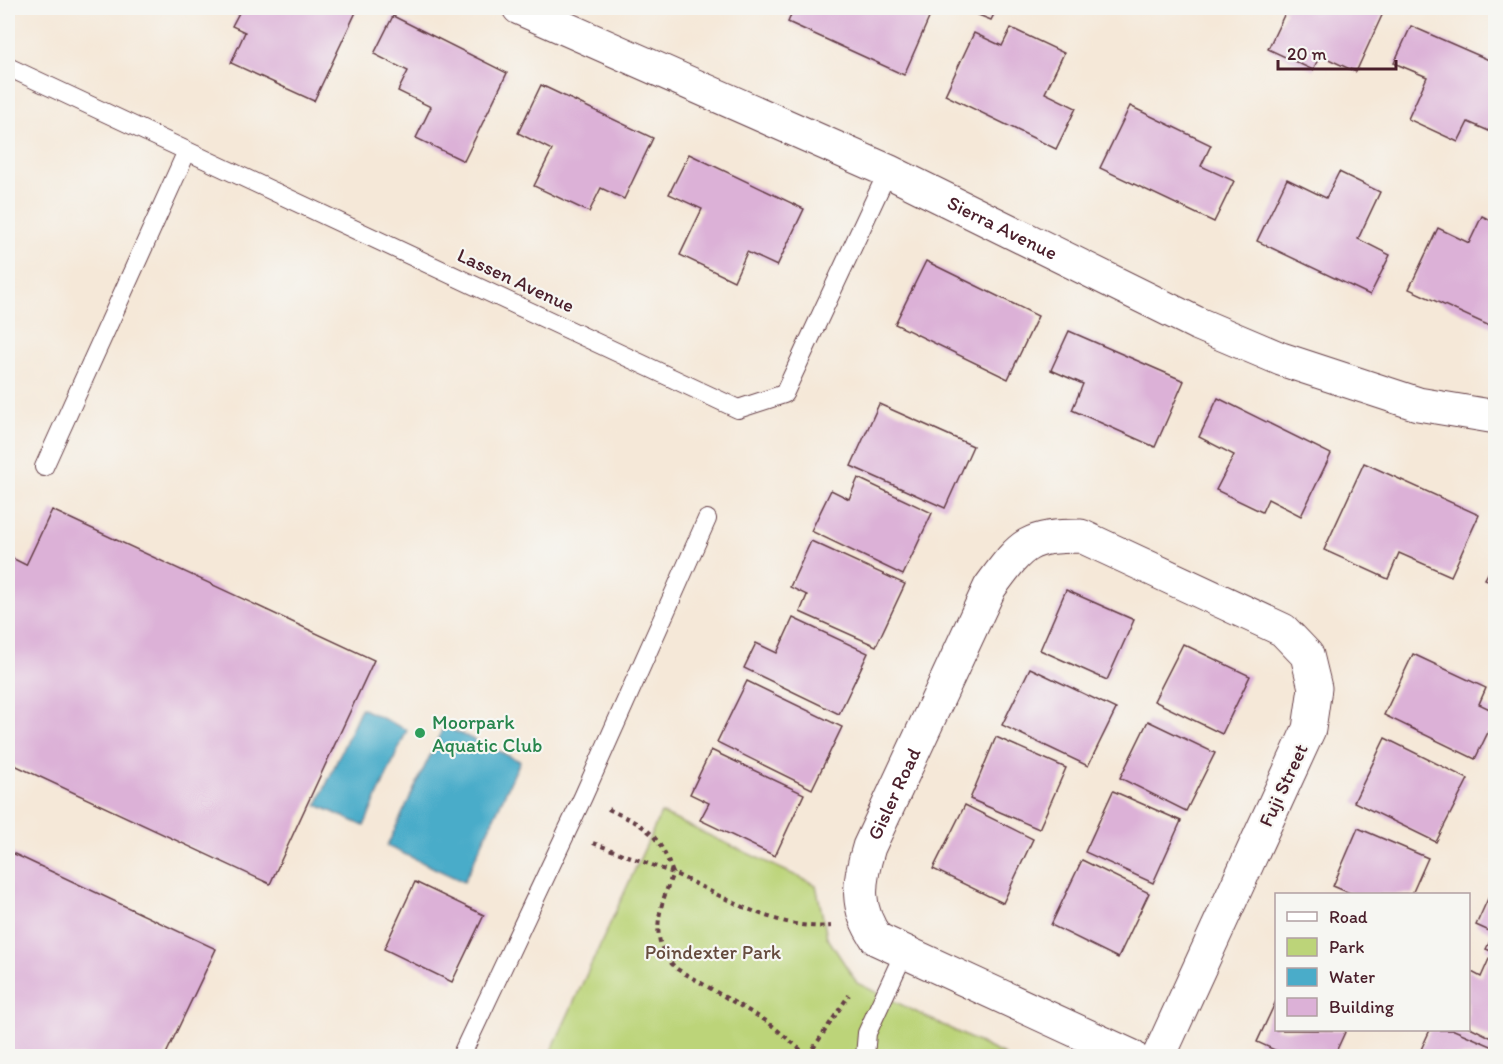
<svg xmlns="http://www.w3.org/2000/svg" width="1503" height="1064" font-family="Itim,sans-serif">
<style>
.green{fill:#bcd479;stroke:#837a52;stroke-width:1.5}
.water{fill:#4aacc9;stroke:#4a667a;stroke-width:1.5}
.building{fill:#dcb1d7}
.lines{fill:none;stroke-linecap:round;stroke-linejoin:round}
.service-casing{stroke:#643d45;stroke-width:20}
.minor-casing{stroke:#643d45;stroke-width:35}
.path{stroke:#643d45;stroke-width:4;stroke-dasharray:4.5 4.5;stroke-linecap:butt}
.service{stroke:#fff;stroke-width:18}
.minor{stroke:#fff;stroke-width:33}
.leisure-dot{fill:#2e9e5b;stroke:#f6f6f2;stroke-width:2}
.labels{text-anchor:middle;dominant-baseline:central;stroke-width:4.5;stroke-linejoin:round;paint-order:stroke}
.street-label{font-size:20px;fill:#4a1f2b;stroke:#f6f6f2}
.leisure-label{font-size:20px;fill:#27864d;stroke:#f6f6f2;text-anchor:start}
.park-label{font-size:20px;fill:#664c3e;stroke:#f6f6f2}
</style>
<rect width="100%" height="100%" fill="#f6f6f2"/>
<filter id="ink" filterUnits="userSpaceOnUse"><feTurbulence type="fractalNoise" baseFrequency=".0167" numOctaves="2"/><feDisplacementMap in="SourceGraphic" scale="12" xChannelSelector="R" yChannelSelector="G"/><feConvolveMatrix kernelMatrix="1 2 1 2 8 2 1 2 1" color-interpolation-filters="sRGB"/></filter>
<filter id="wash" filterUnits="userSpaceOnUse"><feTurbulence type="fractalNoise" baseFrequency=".008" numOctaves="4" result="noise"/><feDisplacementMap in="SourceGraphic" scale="24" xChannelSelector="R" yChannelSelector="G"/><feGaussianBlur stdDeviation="1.35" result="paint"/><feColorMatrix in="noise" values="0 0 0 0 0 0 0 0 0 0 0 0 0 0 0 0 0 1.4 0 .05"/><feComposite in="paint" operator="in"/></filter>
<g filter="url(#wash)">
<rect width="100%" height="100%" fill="#f5e8d8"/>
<!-- green -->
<polygon class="green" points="661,813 816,885 827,937 857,983 1006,1056 549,1056"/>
<!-- water -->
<g class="water">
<polygon points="361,708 407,730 364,826 317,805"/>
<polygon points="444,726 520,761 464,882 387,846"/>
</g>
<g id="blocks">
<!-- building -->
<g class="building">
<polygon points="237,8 347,8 356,12 314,101 231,63 245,32 232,26 241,9"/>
<polygon points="794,8 910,8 930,16 904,75 788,22"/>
<polygon points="961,8 997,8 991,20"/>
<polygon points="1278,8 1377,8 1384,11 1356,72 1320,55 1313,70 1268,49 1286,11"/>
<polygon points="393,16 507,73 464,161 416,138 431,107 398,91 408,71 374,54"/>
<polygon points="1411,26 1496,63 1496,134 1468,122 1458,142 1408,119 1427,77 1394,63"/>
<polygon points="1011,28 1064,53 1045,93 1076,108 1056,149 945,95 974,33 1002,46"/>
<polygon points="541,85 653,138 624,199 601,188 589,212 534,186 552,150 518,133"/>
<polygon points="1130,106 1211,145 1201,166 1234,181 1214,222 1100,168"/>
<polygon points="689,154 804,209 777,266 747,252 734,281 680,255 702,209 669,194"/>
<polygon points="1339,172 1380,192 1358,239 1390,255 1370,295 1257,241 1287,179 1326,198"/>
<polygon points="1482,216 1496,223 1496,319 1492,327 1409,289 1438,228 1469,243"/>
<polygon points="926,261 1038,316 1008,379 895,324"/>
<polygon points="1069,331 1184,381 1155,447 1072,410 1083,384 1051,370"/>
<polygon points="1218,398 1331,454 1301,516 1268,499 1262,512 1216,490 1234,455 1199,437"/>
<polygon points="879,404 973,446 945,508 851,466"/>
<polygon points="1364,463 1479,515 1451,576 1399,553 1388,579 1324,550"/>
<polygon points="858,478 932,513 903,575 811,531 831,490 849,499"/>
<polygon points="52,510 374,660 270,884 8,762 8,556 26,565"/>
<polygon points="811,541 905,584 876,646 800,612 807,595 790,587"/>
<polygon points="1496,559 1496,584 1485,579"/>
<polygon points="1066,590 1134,620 1107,680 1040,650"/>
<polygon points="793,618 868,653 839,714 744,668 756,643 777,653"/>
<polygon points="1183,644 1250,676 1222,734 1154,701"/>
<polygon points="1413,654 1486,688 1479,704 1496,712 1496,716 1475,759 1384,715"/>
<polygon points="1030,668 1116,709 1088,766 1002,725"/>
<polygon points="747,681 842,727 812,789 717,742"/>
<polygon points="1148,721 1215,753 1186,811 1120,778"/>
<polygon points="996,737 1066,768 1039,829 970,799"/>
<polygon points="1385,738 1468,779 1436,842 1354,802"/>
<polygon points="711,750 804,794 775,856 700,820 709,803 690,794"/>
<polygon points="1113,791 1181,821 1153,883 1085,852"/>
<polygon points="965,805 1033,839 1003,903 933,869"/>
<polygon points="1358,828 1428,858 1412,894 1352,894 1333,886"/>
<polygon points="8,851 216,949 165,1056 8,1056"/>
<polygon points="1082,860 1149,893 1118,958 1051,925"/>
<polygon points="1496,881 1496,953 1486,949 1494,933 1476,925"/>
<polygon points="415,882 484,915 452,982 384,949"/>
<polygon points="1489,959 1496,963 1496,1040 1468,1026 1468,970 1481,977"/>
<polygon points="1276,1001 1276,1030 1346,1030 1334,1056 1288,1056 1257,1042"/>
<polygon points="1430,1030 1454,1030 1496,1048 1496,1056 1418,1056"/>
</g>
</g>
</g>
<g filter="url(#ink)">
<use href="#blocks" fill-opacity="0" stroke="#643d45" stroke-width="1.5"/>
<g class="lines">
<!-- service casing -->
<g class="service-casing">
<g id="service">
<polyline points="8,67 738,409 784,394 888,171"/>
<polyline points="44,467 187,151"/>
<polyline points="461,1056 583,797 707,519"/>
<polyline points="865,1056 867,1033 904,953"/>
</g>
</g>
<!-- minor casing -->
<g class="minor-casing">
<g id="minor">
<path id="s1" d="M519,8L888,171L1196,323L1281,359L1418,404L1496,417"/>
<path id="s2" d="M1131,1056L877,939C855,908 858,883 869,847L990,587C1022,544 1026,536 1081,536L1283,630L1307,655L1315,688L1309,729L1159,1056"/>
</g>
</g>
<!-- path -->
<g class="path">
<path d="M608,809C648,828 657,831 673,873C721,895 777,931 831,926"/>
<path d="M593,843L673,873C660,907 646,940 677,969L768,1022L808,1056"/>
<polyline points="808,1056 849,995"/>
</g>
<!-- service -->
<use href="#service" class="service"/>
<!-- minor -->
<use href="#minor" class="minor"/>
</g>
</g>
<!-- markers -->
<circle class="leisure-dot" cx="420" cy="733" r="6"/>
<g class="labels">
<!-- street labels -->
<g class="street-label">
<text stroke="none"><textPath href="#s1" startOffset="531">Sierra Avenue</textPath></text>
<text transform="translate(516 280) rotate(25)">Lassen Avenue</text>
<text transform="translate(1283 785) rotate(-65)">Fuji Street</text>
<text stroke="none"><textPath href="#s2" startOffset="435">Gisler Road</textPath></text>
</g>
<!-- leisure labels -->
<g class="leisure-label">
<text x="432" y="722">Moorpark<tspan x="432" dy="23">Aquatic Club</tspan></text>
</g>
<!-- park labels -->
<g class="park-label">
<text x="713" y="952">Poindexter Park</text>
</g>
</g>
<!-- margin -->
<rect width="1503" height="1064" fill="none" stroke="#f6f6f2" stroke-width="30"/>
<!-- legend -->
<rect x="1275" y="893" width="195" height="138" fill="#f6f6f2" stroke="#b1a0a2" stroke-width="1.5"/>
<rect x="1287" y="912" width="30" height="9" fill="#ffffff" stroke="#b1a0a2" stroke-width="1.5"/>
<text x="1329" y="923" font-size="18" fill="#4a1f2b">Road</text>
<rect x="1287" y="938" width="30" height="18" fill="#bcd479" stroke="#b1a0a2" stroke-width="1.5"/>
<text x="1329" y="953" font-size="18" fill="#4a1f2b">Park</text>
<rect x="1287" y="968" width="30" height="18" fill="#4aacc9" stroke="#b1a0a2" stroke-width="1.5"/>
<text x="1329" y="983" font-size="18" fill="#4a1f2b">Water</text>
<rect x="1287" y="998" width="30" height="18" fill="#dcb1d7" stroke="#b1a0a2" stroke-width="1.5"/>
<text x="1329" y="1013" font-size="18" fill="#4a1f2b">Building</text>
<!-- scale -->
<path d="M1278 60v9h118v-9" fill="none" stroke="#4a1f2b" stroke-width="3"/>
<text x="1287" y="60" font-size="18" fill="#4a1f2b" stroke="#f6f6f2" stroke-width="4.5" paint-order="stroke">20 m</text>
</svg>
